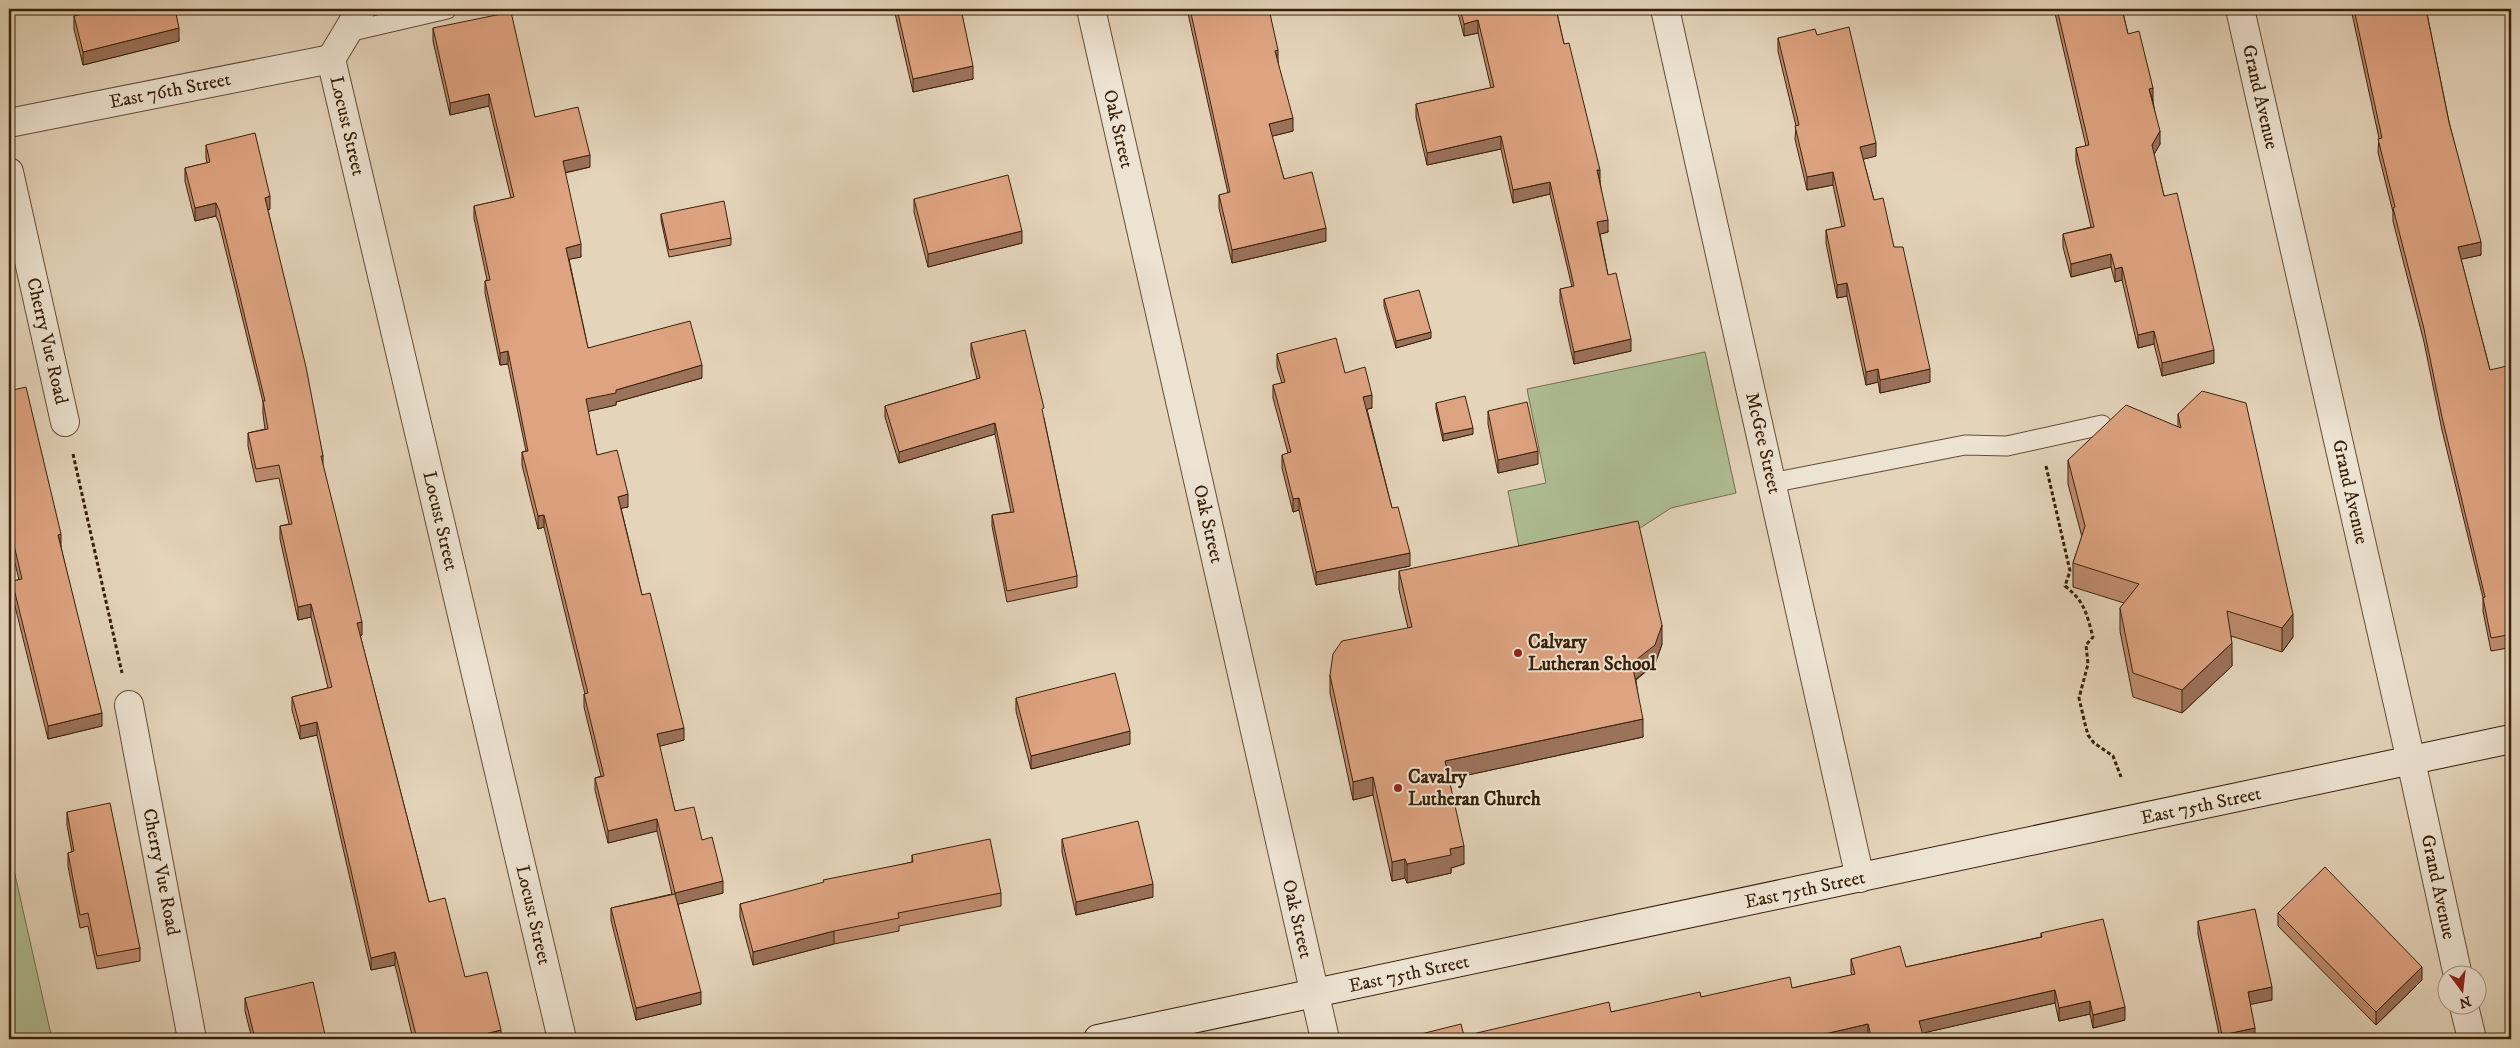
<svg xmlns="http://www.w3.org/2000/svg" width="2520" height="1048" font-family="'IM FELL DW Pica',serif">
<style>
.green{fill:#afbe94;stroke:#746f4e}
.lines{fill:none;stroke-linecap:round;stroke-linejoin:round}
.lane-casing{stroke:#644d35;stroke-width:21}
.street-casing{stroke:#644d35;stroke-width:30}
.secondary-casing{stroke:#392009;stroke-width:30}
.path{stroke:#392009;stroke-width:3;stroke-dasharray:4 2.5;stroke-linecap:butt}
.lane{stroke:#ede3d2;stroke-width:19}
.street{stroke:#ede3d2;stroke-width:28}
.secondary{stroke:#ede3d2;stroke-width:28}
.wall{fill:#bf8c6f;stroke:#392009}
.shaded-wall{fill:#9b725a;stroke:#392009}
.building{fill:#dea381;stroke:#392009}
.poi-dot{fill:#8f2418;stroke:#ede3d2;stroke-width:2}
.labels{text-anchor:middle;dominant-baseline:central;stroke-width:4;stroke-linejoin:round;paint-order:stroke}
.street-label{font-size:19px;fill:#392009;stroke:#ede3d2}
.poi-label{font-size:19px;font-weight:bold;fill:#392009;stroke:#ede3d2;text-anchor:start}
</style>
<rect width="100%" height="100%" fill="#e4d4ba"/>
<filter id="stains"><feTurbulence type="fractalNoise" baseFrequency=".004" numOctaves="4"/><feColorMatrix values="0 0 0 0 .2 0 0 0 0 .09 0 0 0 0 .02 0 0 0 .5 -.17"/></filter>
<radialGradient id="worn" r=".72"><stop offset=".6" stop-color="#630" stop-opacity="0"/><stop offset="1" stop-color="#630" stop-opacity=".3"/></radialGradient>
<!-- green -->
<g class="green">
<polygon points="1705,352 1736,493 1671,508 1631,534 1519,547 1508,491 1546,483 1527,389"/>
<polygon points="9,848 52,1039 9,1039"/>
</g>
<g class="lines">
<!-- lane casing -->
<g class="lane-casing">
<g id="lane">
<polyline points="348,32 447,9"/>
<polyline points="1771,483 1965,445 2007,446 2102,425"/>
</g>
</g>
<!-- street casing -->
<g class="street-casing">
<g id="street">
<polyline points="361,9 331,59 562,1039"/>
<polyline points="1091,9 1325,1039"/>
<polyline points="1665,9 1860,878"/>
<polyline points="2240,9 2411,761 2458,976"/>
<polyline points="9,123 331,59"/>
<polyline points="9,172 65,422"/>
<polyline points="129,705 192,1039"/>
<polyline points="2464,1006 2472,1039"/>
</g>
</g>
<!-- secondary casing -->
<g class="secondary-casing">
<polyline id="secondary" points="1098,1039 2511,739"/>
</g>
<!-- path -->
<g class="path">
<polyline points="73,454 122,673"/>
<path d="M2046,466L2070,571L2065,586C2085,602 2086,612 2093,637L2086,645L2088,664L2079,698L2085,724L2088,735L2094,743L2113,756L2121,777"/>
</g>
<!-- lane -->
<use href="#lane" class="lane"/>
<!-- street -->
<use href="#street" class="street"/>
<!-- secondary -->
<use href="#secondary" class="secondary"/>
</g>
<!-- wall -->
<g class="wall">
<polygon points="77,9 175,9 179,41 83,65 74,29 74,16 79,15"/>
<polygon points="894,9 961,9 973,79 913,92"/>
<polygon points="1187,9 1269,9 1278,63 1293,131 1272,136 1284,179 1326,241 1232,263 1219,208 1219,195 1228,193"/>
<polygon points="1457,9 1556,9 1564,44 1600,182 1608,232 1600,234 1608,275 1631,351 1574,364 1560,302 1560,289 1572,287 1550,194 1513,203 1501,149 1427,165 1416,117 1416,104 1491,88 1478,33 1464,36"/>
<polygon points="2054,9 2122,9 2128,34 2153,101 2160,144 2154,154 2164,196 2214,363 2162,376 2154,344 2138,348 2122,280 2115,282 2111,267 2071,277 2063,247 2063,234 2091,227 2076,161 2076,148 2086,146"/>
<polygon points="2351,9 2426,9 2449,122 2481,255 2461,259 2490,370 2511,388 2511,664 2508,648 2491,651 2483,611 2483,598 2442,430 2424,342 2393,221 2393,212 2378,152 2379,138"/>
<polygon points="433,28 535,117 590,167 565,173 581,257 569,259 588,348 702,378 616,402 616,405 588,411 597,455 628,507 621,508 642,595 684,740 659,746 675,811 702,840 723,893 678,904 701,1004 636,1020 611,920 611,908 672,894 657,831 608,843 595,790 595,778 601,776 584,707 584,694 585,694 544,527 538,529 522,465 522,452 526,451 508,364 500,365 485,293 485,281 487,280 474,218 474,206 511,198 489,106 450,115 433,41"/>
<polygon points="1817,35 1876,156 1863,159 1874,200 1894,247 1930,382 1880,393 1878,382 1866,385 1847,296 1837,298 1826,243 1826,230 1842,227 1833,185 1807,190 1795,139 1796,126 1778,51 1778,38"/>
<polygon points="206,145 270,209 268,210 323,456 323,466 362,635 360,635 429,902 465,977 501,1039 413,1039 395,965 371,970 317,735 300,739 292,710 292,697 328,688 311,617 298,620 280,539 280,526 289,524 279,478 256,482 248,446 248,433 265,429 263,414 263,402 219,223 216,216 195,221 185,181 185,168 207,163 206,158"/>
<polygon points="914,199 1022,243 928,267 914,212"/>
<polygon points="661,214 731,238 731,245 669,257 661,220"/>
<polygon points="1384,299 1431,338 1396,348 1384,306"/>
<polygon points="971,343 1044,418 1077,576 1077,587 1007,602 992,526 992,515 1011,512 995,434 899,463 885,417 885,406 977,379 971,354"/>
<polygon points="1277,354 1345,373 1372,408 1367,409 1392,508 1410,566 1316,585 1299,510 1293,512 1282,468 1282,455 1288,453 1273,398 1273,385 1282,383 1277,367"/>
<polygon points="9,391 61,547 102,726 48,739 12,594 12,581 19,580 9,537"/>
<polygon points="1436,403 1473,434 1443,441 1436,409"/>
<polygon points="1488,411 1538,464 1498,473 1488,424"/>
<polygon points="2178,414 2293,637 2282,652 2231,636 2232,666 2182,713 2133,697 2120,631 2120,608 2124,603 2073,587 2073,563 2082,537 2068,484 2068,460 2178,427"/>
<polygon points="1399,571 1662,644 1655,664 1636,680 1643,737 1449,779 1464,864 1451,868 1451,873 1407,883 1405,878 1392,881 1373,795 1353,800 1330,693 1330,675 1408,628 1399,590"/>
<polygon points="1016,698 1130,744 1031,769 1016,711"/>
<polygon points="67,812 140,948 140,961 97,969 88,926 80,928 68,866 68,853 72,852 67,825"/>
<polygon points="1062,839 1153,897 1076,915 1062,852"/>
<polygon points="912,855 1001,893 1001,906 899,926 899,931 834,944 753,965 740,917 740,904 912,862"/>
<polygon points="2278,913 2422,980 2376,1025 2278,926"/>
<polygon points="2198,921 2272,1000 2250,1004 2255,1039 2220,1039 2198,934"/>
<polygon points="2041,933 2125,1020 2093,1028 2090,1014 2059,1021 2055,1003 1922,1033 1924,1039 1868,1039 1868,1037 1859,1039 1409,1039 1409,1037 1464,1036 1701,997 1792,988 1852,975 1851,972 1851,959 1906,967 2041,937"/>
<polygon points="245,998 326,1039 252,1039 245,1011"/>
</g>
<!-- shaded-wall -->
<g class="shaded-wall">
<polygon points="1478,20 1478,33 1464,36 1464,24"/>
<polygon points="179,28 179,41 83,65 83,52"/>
<polygon points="1278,50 1278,63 1275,51"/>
<polygon points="973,66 973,79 913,92 913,79"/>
<polygon points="2153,88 2153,101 2149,89"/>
<polygon points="489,94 489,106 450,115 450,103"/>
<polygon points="1293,118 1293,131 1269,137 1269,124"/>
<polygon points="2160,131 2160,144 2152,158 2152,145"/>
<polygon points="1501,136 1501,149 1427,165 1427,153"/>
<polygon points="1876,143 1876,156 1860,160 1860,147"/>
<polygon points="590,155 590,167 563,173 563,161"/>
<polygon points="1597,170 1600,170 1600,182"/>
<polygon points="1833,172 1833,185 1807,190 1807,177"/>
<polygon points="1550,182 1550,194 1513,203 1513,190"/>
<polygon points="270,196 270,209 265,211 265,198"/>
<polygon points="216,203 216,216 195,221 195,208"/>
<polygon points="1608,220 1608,232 1597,235 1597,222"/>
<polygon points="1326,228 1326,241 1232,263 1232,250"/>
<polygon points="1022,231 1022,243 928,267 928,254"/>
<polygon points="2481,242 2481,255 2458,260 2458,247"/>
<polygon points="581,244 581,257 566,260 566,248"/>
<polygon points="2111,254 2111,267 2071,277 2071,264"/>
<polygon points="2122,267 2122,280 2115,282 2115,269"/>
<polygon points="1847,283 1847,296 1837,298 1837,285"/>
<polygon points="2154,331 2154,344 2138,348 2138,335"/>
<polygon points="1431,332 1431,338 1396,348 1396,341"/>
<polygon points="1631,339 1631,351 1574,364 1574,352"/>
<polygon points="2214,350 2214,363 2162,376 2162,363"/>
<polygon points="508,351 508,364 500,365 500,353"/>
<polygon points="702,365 702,378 616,402 616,405 586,412 586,399 616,390"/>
<polygon points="1878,369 1878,382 1866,385 1866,372"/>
<polygon points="1930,369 1930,382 1880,393 1880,380"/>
<polygon points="1372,395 1372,408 1363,410 1363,397"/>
<polygon points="995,423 995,434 899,463 899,452"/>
<polygon points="1473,428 1473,434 1443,441 1443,434"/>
<polygon points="1538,451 1538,464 1498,473 1498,460"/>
<polygon points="628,494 628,507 618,509 618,497"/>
<polygon points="1299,498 1299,510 1293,512 1293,499"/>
<polygon points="544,515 544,527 538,529 538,516"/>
<polygon points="61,534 61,547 58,535"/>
<polygon points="1410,553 1410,566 1316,585 1316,572"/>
<polygon points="311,604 311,617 298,620 298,607"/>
<polygon points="2293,614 2293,637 2282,652 2282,628"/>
<polygon points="362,622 362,635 357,636 357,623"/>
<polygon points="1662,625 1662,644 1655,664 1632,682 1632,663"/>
<polygon points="2232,643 2232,666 2182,713 2182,690"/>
<polygon points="102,713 102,726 48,739 48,726"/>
<polygon points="1643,719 1643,737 1445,780 1445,761"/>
<polygon points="317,722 317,735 300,739 300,726"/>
<polygon points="684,728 684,740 657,747 657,734"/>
<polygon points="1130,731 1130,744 1031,769 1031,756"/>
<polygon points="1373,777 1373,795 1353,800 1353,782"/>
<polygon points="657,819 657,831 608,843 608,831"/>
<polygon points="1464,846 1464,864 1451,868 1451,873 1407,883 1407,864 1450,849"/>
<polygon points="1405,859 1405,878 1392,881 1392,862"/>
<polygon points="723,881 723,893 675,905 675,893"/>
<polygon points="1153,884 1153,897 1076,915 1076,902"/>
<polygon points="834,931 834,944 753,965 753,952"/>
<polygon points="395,952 395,965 371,970 371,958"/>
<polygon points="2422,967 2422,980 2376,1025 2376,1012"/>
<polygon points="2272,987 2272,1000 2248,1005 2248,992"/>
<polygon points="2055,990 2055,1003 1919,1034 1919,1021"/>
<polygon points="701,992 701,1004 636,1020 636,1008"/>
<polygon points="2090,1001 2090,1014 2059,1021 2059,1008"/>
<polygon points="2125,1007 2125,1020 2093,1028 2093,1015"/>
<polygon points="1868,1024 1868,1037 1859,1039 1803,1039"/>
<polygon points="2255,1028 2255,1039 2222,1039 2222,1035"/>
<polygon points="501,1030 501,1039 465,1039"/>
</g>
<!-- building -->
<g class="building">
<polygon points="80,9 175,9 179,28 83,52 74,16 82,14"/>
<polygon points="897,9 961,9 973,66 913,79"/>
<polygon points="1190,9 1269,9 1278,50 1275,51 1293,118 1269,124 1284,179 1312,172 1326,228 1232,250 1219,195 1230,192"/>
<polygon points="1460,9 1556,9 1564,44 1569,43 1600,170 1597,170 1608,220 1597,222 1608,275 1616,273 1631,339 1574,352 1560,289 1574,286 1550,182 1513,190 1501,136 1427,153 1416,104 1494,87 1478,20 1464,24"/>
<polygon points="2057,9 2122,9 2128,34 2139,31 2153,88 2149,89 2160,131 2152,145 2164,196 2177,193 2214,350 2162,363 2154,331 2138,335 2122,267 2115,269 2111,254 2071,264 2063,234 2094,227 2076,148 2089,145"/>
<polygon points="2354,9 2426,9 2449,122 2481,242 2458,247 2490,370 2507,366 2511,388 2511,651 2508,635 2491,638 2483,598 2485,597 2442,417 2424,329 2393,208 2395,207 2378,139 2382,138"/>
<polygon points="511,12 535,117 578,107 590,155 563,161 581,244 566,248 588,348 690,321 702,365 616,390 616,393 586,399 597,455 617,450 628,494 618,497 642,595 650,593 684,728 657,734 675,811 694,807 702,840 712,837 723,881 675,893 657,819 608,831 595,778 604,776 584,694 588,693 544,515 538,516 522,452 528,451 508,351 500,353 485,281 490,280 474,206 514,197 489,94 450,103 433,28"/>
<polygon points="1849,27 1876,143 1860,147 1874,200 1883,198 1894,247 1903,247 1930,369 1880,380 1878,369 1866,372 1847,283 1837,285 1826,230 1845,226 1833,172 1807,177 1795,126 1799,125 1778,38 1815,29 1817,35"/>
<polygon points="255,133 270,196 265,198 306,367 323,456 321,456 362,622 357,623 429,902 445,898 465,977 487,972 501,1030 465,1039 417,1039 395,952 371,958 317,722 300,726 292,697 332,687 311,604 298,607 280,526 292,524 279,465 256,469 248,433 268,429 263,401 265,401 219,210 216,203 195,208 185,168 210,162 206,145"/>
<polygon points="1008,175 1022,231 928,254 914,199"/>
<polygon points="724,201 731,238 669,250 661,214"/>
<polygon points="1419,290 1431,332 1396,341 1384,299"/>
<polygon points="1025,330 1044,408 1042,409 1077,576 1007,591 992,515 1014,512 995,423 899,452 885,406 980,378 971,343"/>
<polygon points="1336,338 1345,373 1365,367 1372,395 1363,397 1392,508 1398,507 1410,553 1316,572 1299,498 1293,499 1282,455 1291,452 1273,385 1285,382 1277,354"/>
<polygon points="26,387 61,534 58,535 102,713 48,726 12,581 22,579 9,524 9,391"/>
<polygon points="2202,391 2246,403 2293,614 2282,628 2227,611 2232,643 2182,690 2133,673 2120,608 2139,584 2073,563 2085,526 2068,460 2126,405 2181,428 2178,414"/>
<polygon points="1465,396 1473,428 1443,434 1436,403"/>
<polygon points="1527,402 1538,451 1498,460 1488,411"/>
<polygon points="1638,521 1662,625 1655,645 1632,663 1643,719 1445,761 1464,846 1450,849 1451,855 1407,864 1405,859 1392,862 1373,777 1353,782 1330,675 1333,654 1342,641 1412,627 1399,571"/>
<polygon points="1115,673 1130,731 1031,756 1016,698"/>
<polygon points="110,803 140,948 97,956 88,913 80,915 68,853 74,851 67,812"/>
<polygon points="1138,821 1153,884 1076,902 1062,839"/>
<polygon points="990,839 1001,893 898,913 899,918 834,931 753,952 740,904 824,882 823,880 913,862 912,855"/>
<polygon points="2325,867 2422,967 2376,1012 2278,913"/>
<polygon points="675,894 701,992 636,1008 611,908"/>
<polygon points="2255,909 2272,987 2248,992 2255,1028 2222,1035 2198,921"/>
<polygon points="2103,919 2125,1007 2093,1015 2090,1001 2059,1008 2055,990 1919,1021 1924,1039 1872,1039 1868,1024 1803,1039 1409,1039 1409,1037 1461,1024 1464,1036 1609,1002 1611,1012 1700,992 1701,997 1790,977 1792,988 1855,974 1851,959 1900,946 1906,967 2042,937 2041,933"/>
<polygon points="313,982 326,1039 255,1039 245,998"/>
<polygon points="134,1036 135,1039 123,1039"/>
</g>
<!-- markers -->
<g class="poi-dot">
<circle cx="1518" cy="653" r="5"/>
<circle cx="1398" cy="788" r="5"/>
</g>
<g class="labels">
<!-- street labels -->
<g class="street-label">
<text transform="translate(170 91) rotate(-11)">East 76th Street</text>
<text transform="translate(2260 97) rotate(77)">Grand Avenue</text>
<text transform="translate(347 126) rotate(77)">Locust Street</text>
<text transform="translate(1118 129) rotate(77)">Oak Street</text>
<text transform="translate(47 341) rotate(77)">Cherry Vue Road</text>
<text transform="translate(1763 443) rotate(77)">McGee Street</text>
<text transform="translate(2350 492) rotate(77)">Grand Avenue</text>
<text transform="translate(440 521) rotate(77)">Locust Street</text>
<text transform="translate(1208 524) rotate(77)">Oak Street</text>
<text transform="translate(2201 806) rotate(-12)">East 75th Street</text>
<text transform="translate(161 872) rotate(79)">Cherry Vue Road</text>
<text transform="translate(2438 887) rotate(78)">Grand Avenue</text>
<text transform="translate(1805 890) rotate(-12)">East 75th Street</text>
<text transform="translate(533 915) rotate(77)">Locust Street</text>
<text transform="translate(1297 919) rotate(77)">Oak Street</text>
<text transform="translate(1409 974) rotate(-12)">East 75th Street</text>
</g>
<!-- poi labels -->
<g class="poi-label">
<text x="1528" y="642">Calvary<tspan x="1528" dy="22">Lutheran School</tspan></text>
<text x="1408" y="777">Cavalry<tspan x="1408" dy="22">Lutheran Church</tspan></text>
</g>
</g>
<!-- margin -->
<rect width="2520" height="1048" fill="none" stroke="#e4d4ba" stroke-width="30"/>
<rect x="10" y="10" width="2500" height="1028" fill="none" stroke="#392009" stroke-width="2.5"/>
<rect x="15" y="15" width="2490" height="1018" fill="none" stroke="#392009"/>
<!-- north arrow -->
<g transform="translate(2462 990) rotate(165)"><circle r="24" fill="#ede3d2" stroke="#a59582"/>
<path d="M0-4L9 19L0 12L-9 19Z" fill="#8f2418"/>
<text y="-8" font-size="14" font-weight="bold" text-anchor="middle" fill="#392009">N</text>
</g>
<rect width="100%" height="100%" filter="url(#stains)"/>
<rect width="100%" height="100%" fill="url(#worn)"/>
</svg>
